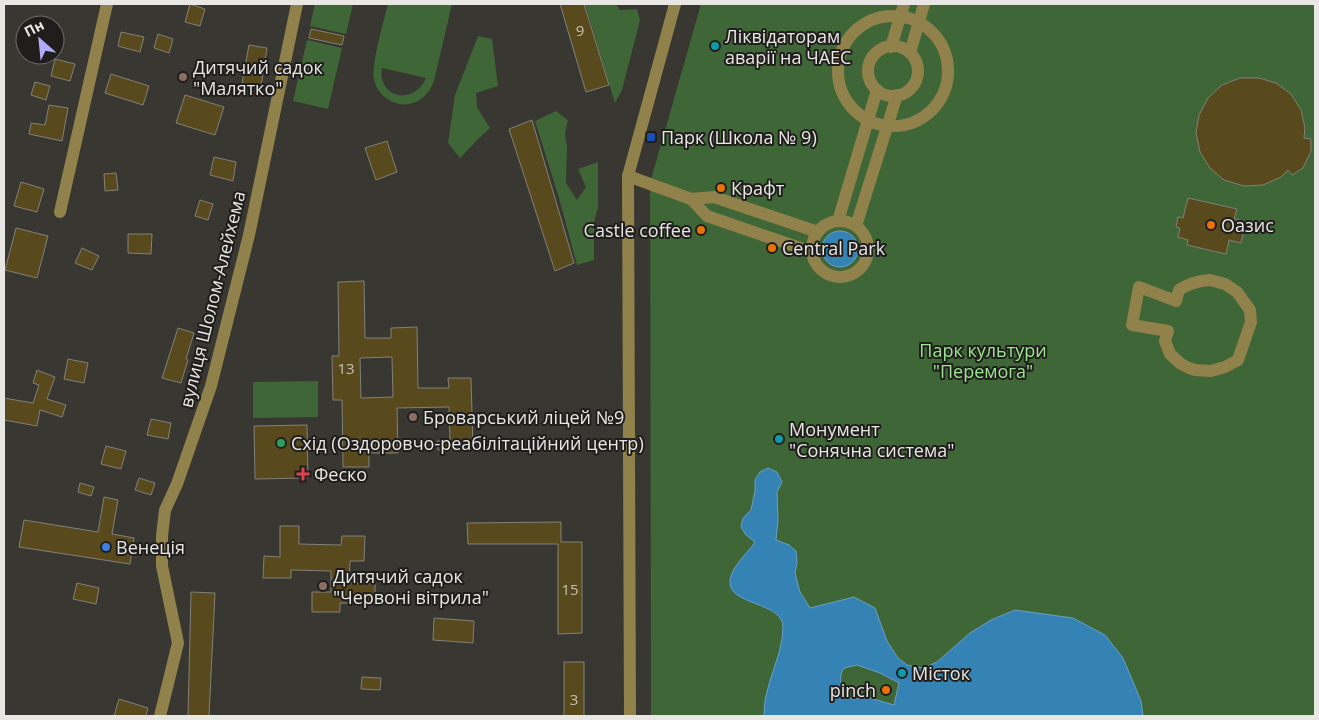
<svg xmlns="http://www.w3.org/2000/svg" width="1319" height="720" font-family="'Open Sans',sans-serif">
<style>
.green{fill:#3e6637;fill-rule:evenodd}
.water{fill:#3582b5;stroke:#6ba0c3;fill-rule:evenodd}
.building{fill:#594a1e;stroke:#82807a;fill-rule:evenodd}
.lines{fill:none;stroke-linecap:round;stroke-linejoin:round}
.minor{stroke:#91824c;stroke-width:12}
.culture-dot{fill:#0f9aa8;stroke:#1f1e1c;stroke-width:2}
.education-dot{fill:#8d6e63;stroke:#1f1e1c;stroke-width:2}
.transit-dot{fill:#1a4fb4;stroke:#1f1e1c;stroke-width:2}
.food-dot{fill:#e8710a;stroke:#1f1e1c;stroke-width:2}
.leisure-dot{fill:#2e9e5b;stroke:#1f1e1c;stroke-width:2}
.health-dot{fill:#e0444e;stroke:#1f1e1c;stroke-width:2}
.shop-dot{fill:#3f7fe0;stroke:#1f1e1c;stroke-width:2}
.labels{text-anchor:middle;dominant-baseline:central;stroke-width:4;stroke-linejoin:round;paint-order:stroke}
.number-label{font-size:15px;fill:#c4c0b2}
.poi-label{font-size:18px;fill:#e8e7e3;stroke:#1f1e1c;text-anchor:start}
.street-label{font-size:18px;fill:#e8e7e3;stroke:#1f1e1c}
.park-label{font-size:18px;fill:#9ce68f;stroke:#1f1e1c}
</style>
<rect width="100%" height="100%" fill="#383731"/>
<!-- green -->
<g class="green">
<polygon points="315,4 353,4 346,34 310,26"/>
<path d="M388,4H452L434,81C431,88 428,94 421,99C403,112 378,100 374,79C371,65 384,20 388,4ZM382,68L426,78C414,106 377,98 382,68Z"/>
<polygon points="585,4 616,4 620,10 637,9 640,20 622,90 615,103"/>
<polygon points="701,4 1315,4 1315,716 651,716 650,183"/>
<polygon points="478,36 492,39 498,86 476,93 477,107 490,128 478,139 460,158 448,143 455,95"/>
<polygon points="307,40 342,48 328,109 293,101"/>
<polygon points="556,111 568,120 565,134 567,147 566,183 577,200 586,187 578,169 598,162 598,207 594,222 594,260 577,265 559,198 535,121"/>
<polygon points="318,381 318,417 253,418 253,382"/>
</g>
<!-- water -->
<g class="water">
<circle cx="840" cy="249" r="18"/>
<path d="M768,468L777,472L782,482L777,492L778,521L776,540L789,545L796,551L797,563L795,573L800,592L810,608L854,597L875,608L887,641L898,658L907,665L923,668L937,662L970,633L991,620L1015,610L1073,618L1105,635L1123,658L1141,701L1143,716H764C763,685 783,657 783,627C783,601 727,606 730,580C732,566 747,554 755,542L746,535L741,527L743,518L751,510L755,491V480L760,472ZM857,665L880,673L899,683L894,705L870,698L853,699L844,695C841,686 838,677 844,668Z"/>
</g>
<!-- building -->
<g class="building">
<polygon points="190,4 205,9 200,26 185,22"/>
<polygon points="560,4 584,4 609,85 586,92"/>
<polygon points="311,29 344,36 342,45 309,38"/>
<polygon points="121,32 144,37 140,52 118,46"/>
<polygon points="158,34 173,39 169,53 154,48"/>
<polygon points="249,45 267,48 261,86 242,83"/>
<polygon points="55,59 75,64 70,81 51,76"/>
<polygon points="111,74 149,86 143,105 105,93"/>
<polygon points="1240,78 1259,78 1276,83 1291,94 1301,110 1305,128 1304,138 1311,139 1311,151 1303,168 1292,175 1288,170 1281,177 1263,185 1244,186 1224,180 1210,168 1200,152 1196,133 1199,115 1208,98 1222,85"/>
<polygon points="35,82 50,86 46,100 31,95"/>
<polygon points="185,95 224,107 215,135 176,123"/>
<polygon points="49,105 68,108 62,141 29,134 31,123 45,125"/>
<polygon points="532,120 574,263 555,271 509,129"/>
<polygon points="387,141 397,172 376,180 365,148"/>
<polygon points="214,157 236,162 233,181 210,175"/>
<polygon points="116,173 118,190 105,191 104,174"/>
<polygon points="21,182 44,189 37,212 14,206"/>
<polygon points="1188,198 1237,209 1234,219 1246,222 1241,243 1229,240 1226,254 1187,245 1188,240 1178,237 1180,228 1176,227 1178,217 1183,218"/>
<polygon points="200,200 213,204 208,220 195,216"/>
<polygon points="16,228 48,236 37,278 5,270"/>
<polygon points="128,234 152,234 151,254 128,253"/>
<polygon points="82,248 99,256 92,270 75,263"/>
<path d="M364,281L365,338H391V328L417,327L418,388H449L448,378H471L473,449L438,450L437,441H450L449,407L397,408L398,453H369V467H343L342,400H333L332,356H339L338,282ZM392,357L393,397L361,398L360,358Z"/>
<polygon points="178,328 194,333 186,359 188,360 181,383 162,378"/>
<polygon points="68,359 88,363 84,383 64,379"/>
<polygon points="37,370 55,377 47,399 66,405 62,417 40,410 37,426 4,420 4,398 33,403 39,385 33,383"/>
<polygon points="151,419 171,423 168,439 147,435"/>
<polygon points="307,425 308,478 255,479 254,426"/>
<polygon points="106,446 126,451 121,469 101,464"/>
<polygon points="139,478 155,483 151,495 135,490"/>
<polygon points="80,483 94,487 91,496 78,492"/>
<polygon points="104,497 118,500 112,534 134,538 130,564 19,547 24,520 98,532"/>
<polygon points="561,522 561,542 582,542 582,633 558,634 558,544 468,544 467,523"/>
<polygon points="280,526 299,526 299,544 341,545 342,536 365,536 364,561 350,561 349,583 375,584 375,603 340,603 340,612 312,612 312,592 331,592 331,571 291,570 291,578 263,578 264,556 280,557"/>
<polygon points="77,583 99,588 96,604 73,599"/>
<polygon points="191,592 215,593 209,716 188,716"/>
<polygon points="434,618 474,621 473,643 433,640"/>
<rect x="564" y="662" width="20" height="54"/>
<polygon points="362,677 381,678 380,690 361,689"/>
<polygon points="119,699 148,708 146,716 114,716"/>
</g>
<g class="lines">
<!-- minor -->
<g class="minor">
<circle cx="893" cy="71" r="55"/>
<circle cx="893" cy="71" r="25"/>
<polyline points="891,47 904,4"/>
<polyline points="910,53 924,4"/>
<polyline points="628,176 691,199 707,216 812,252"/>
<polyline points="691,199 714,197 818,232"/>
<polyline points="60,212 107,4"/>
<polyline points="838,221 877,90"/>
<circle cx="840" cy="249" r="28"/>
<polyline points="856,226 897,95"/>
<path d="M1210,280L1225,284L1237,292L1250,310L1251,322L1238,360L1225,367L1211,371L1195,370L1189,368L1181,364L1170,354L1165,341L1168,331L1132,325L1139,287L1176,301L1179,290C1189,283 1198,281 1210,280Z"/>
<polyline points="160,716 178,643 162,566 162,536 165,510 177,484 211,386 249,235 297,4"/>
<polyline points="630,716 628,176 675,4"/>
</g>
</g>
<!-- markers -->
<g class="culture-dot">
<circle cx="715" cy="46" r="5"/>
<circle cx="779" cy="439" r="5"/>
<circle cx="902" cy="673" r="5"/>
</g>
<g class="education-dot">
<circle cx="183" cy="77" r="5"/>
<circle cx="413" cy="417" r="5"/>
<circle cx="323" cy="586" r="5"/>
</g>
<rect class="transit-dot" x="646" y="132" width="10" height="10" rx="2.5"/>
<g class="food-dot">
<circle cx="721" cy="188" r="5"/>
<circle cx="1211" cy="225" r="5"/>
<circle cx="701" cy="230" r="5"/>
<circle cx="772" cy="248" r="5"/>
<circle cx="886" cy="690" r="5"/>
</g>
<circle class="leisure-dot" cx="281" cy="443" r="5"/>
<path class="health-dot" d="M300.5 466.5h5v5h5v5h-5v5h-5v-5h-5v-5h5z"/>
<circle class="shop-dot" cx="106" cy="547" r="5"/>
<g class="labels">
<!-- number labels -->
<g class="number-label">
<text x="580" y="30">9</text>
<text x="346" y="368">13</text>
<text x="570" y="589">15</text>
<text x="574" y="699">3</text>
</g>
<!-- poi labels -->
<g class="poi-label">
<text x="725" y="36">Ліквідаторам<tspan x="725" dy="21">аварії на ЧАЕС</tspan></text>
<text x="193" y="67">Дитячий садок<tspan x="193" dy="21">"Малятко"</tspan></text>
<text x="661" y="137">Парк (Школа № 9)</text>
<text x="731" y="188">Крафт</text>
<text x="1221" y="225">Оазис</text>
<text x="691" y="230" text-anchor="end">Castle coffee</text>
<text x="782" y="248">Central Park</text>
<text x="423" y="417">Броварський ліцей №9</text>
<text x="789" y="429">Монумент<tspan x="789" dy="21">"Сонячна система"</tspan></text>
<text x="291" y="443">Схід (Оздоровчо-реабілітаційний центр)</text>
<text x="314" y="474">Феско</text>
<text x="116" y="547">Венеція</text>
<text x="333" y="576">Дитячий садок<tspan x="333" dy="21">"Червоні вітрила"</tspan></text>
<text x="912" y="673">Місток</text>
<text x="876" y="690" text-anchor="end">pinch</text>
</g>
<!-- street labels -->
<g class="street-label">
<text transform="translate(212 299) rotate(-76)">вулиця Шолом-Алейхема</text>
</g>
<!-- park labels -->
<g class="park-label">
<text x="983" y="350">Парк культури<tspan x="983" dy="21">"Перемога"</tspan></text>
</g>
</g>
<!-- border -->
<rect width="1319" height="720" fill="none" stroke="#e8e7e3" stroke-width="10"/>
<!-- north arrow -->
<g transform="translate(40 40) rotate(333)"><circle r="24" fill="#1f1e1c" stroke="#6f6e6c"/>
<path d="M0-4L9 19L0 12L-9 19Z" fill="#b1adfa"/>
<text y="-8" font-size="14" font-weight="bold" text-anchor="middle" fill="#e8e7e3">Пн</text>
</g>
</svg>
